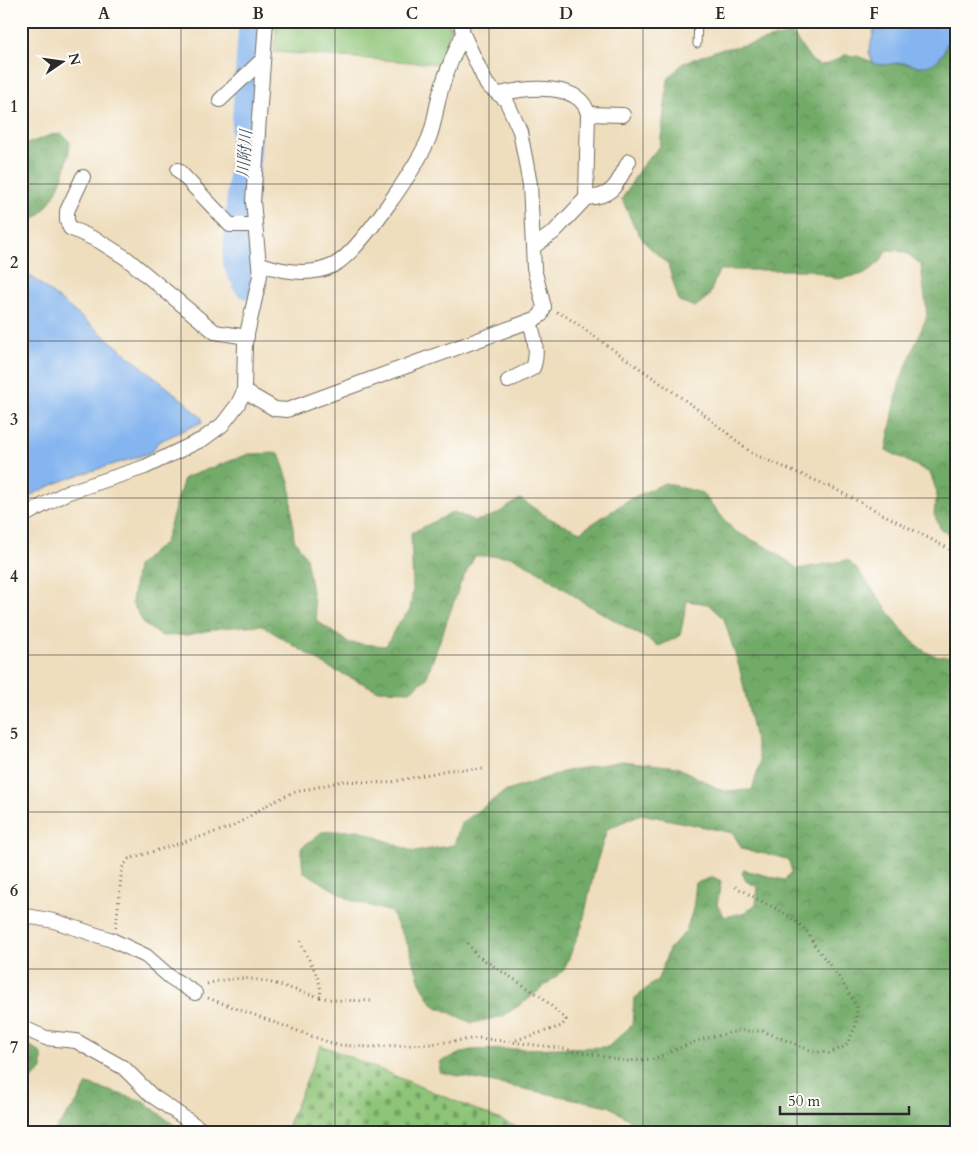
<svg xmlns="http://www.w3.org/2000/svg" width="978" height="1153" font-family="Cardo,'Noto Serif JP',serif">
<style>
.forest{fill:url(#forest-crowns);stroke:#4e6a4a}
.cemetery{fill:url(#cemetery-stones);stroke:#5c7851}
.green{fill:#8dc477;stroke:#5c7851}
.water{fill:#84b5f0;stroke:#58708e}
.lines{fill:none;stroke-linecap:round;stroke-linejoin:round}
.river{stroke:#84b5f0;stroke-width:31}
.service-casing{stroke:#706a5e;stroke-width:9}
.minor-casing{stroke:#706a5e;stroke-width:16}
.path{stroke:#706a5e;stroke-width:3;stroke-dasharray:1 4;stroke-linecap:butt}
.service{stroke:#fff;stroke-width:7}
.minor{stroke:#fff;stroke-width:14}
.grid{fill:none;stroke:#2b2b2b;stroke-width:1;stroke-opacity:0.55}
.labels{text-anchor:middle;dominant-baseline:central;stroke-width:4.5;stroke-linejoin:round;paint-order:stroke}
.water-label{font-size:16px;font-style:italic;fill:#4a5b70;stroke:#fdfcf7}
.neatline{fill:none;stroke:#2b2b2b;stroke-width:2}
.grid-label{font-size:16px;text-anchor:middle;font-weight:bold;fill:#2b2b2b}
</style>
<defs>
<pattern id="forest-crowns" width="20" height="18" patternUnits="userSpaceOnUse" patternTransform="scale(1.25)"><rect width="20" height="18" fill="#72aa68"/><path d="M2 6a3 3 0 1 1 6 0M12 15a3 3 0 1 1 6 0" fill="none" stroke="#5e8b56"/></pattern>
<pattern id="cemetery-stones" width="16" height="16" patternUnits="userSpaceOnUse" patternTransform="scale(1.25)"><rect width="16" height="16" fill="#8dc477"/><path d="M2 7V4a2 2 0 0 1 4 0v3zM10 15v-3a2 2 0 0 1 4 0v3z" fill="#739f62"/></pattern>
</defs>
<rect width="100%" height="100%" fill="#fdfcf7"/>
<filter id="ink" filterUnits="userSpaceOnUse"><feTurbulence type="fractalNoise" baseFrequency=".02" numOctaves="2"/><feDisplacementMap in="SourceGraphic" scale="10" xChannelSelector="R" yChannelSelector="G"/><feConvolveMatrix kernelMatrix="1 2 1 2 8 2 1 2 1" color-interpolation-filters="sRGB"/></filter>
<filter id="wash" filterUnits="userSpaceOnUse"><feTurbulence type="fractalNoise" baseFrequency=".0096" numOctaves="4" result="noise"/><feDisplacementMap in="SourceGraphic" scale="20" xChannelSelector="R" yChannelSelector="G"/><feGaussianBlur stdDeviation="1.12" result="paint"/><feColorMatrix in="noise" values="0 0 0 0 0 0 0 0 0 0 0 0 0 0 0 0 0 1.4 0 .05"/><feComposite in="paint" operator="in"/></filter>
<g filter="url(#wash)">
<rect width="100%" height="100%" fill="#efdebe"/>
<!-- forest -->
<g class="forest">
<path d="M950,21H957V537L941,530L934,514L937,492L930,473L886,450L899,384L927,316L921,265C910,255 903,249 886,250L881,261L869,271L860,275L837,279L810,270H719L709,296L695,307L679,301L668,265L645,243L633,224L622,199L641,167L660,146L668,79L683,63L718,50L755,43L792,33L812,61L820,65L828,64L845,55L857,56L881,65L903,63L920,67L941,57L946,49Z"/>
<path d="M62,134L70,142C68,173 51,215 21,227V146L51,135Z"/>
<path d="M279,453L290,485L294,539L306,557L317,621L349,643L386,646L397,625L410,610L413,590L411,533L454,512L475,521L495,515L520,499L549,518L580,532L630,499L665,483L702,493L734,531L771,549L798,569L848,560C873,583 900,637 926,652C933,656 949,657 957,656V1132H634L632,1122L609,1106L439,1072L441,1061L470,1050L608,1047L632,1025L634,999L658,979L669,949L686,931L693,909L696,883L713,877L721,881L717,905L725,917L746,912L756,904L758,887L746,881L742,873L744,870L784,880L792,872L789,861C775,853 758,854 742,849L733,833L641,814L607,829L595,868L582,926L564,970L526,1001L503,1016L472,1023L433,1005L420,982L409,947L391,912L350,900L303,871L301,848L322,832L359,830L414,852L454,845L461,823L504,792L566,771L622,761L677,767L723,791L752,790L760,763L740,670L724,619L708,604L687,601L680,636L659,646L583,602L543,574L511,556H475L461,582L426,679L410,691L377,690L330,668L261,625L220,628L188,635L162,636L145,625L132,603L137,566L165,542L184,478L249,454Z"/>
<polygon points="21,1039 42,1054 42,1070 21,1089"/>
<polygon points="87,1084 143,1101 183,1132 53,1132 78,1101"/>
</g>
<!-- cemetery -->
<polygon class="cemetery" points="321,1045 522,1129 526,1132 285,1132"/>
<!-- green -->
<path class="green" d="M277,21H450C450,37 445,50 439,64L274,52Z"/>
<!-- water -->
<g class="water">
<path d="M876,21H950C949,40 944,68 919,66C914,66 909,63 904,63C892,62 885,67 873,63L869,52Z"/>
<path d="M21,268L184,401L202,418V422L158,442L152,452C107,468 62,476 21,501Z"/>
</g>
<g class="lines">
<!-- river -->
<polyline class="river" points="248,283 249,277 242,271 238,261 254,21"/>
</g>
</g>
<g filter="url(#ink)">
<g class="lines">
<!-- service casing -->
<g class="service-casing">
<g id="service">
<polyline points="611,22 613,21"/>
<polyline points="697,44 698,21"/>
</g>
</g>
<!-- minor casing -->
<g class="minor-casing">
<g id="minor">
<path d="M501,94C527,87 581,82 588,114L586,198L554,232L533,247"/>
<polyline points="220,100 263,59"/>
<polyline points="588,114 623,115"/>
<polyline points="178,170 230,225 254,225"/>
<polyline points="83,177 67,211 67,221 70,228 99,241 126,258 215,332 247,337"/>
<path d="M586,198C615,197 617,183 629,161"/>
<path d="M261,264C284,272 312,276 334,265C359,252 418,165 429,138C435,123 436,106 441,90C446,71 455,52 463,34"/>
<path d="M508,381L533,368C539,353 534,336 530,321"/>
<polyline points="244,391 275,409 287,410 535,319 541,315 544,307 534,269 530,184 520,131 506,100 487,85 463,34 461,21"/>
<polyline points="21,517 66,493 145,467 203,439 222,425 238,404 244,391 245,343 260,276 253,201 266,21"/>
<polyline points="21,915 54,921 112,940 146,956 170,977 195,993"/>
<polyline points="21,1027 46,1038 76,1041 124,1068 151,1095 205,1132"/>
</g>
</g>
<!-- path -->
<g class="path">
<polyline points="557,312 567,317 696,408 753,454 831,487 957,553"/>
<polyline points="116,927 122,868 129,859 232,827 269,804 292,793 343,781 387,783 448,770 484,769"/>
<polyline points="468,943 476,955 542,997 566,1020 562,1026 513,1041"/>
<path d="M207,984C252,970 277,986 320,997C324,979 306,959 301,941"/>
<polyline points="320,997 334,1000 371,1001"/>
<polyline points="208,998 336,1045 371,1047 430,1044 479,1038 559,1048 627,1061 653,1059 702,1039 738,1031 763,1031 812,1051 829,1053 846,1046 856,1025 857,1007 841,980 816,947 805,929 789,916 732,885"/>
</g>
<!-- service -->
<use href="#service" class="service"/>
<!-- minor -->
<use href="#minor" class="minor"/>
</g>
</g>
<!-- grid -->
<path class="grid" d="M181,21V1132M335,21V1132M489,21V1132M643,21V1132M797,21V1132M21,184H957M21,341H957M21,498H957M21,655H957M21,812H957M21,969H957"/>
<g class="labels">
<!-- water labels -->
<g class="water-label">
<text transform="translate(245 154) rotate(-86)">川附川</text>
</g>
</g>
<!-- margin -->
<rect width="978" height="1153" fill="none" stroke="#fdfcf7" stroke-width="55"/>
<!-- north arrow -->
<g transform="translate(62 62) rotate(77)" stroke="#fdfcf7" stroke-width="4" paint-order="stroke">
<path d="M0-4L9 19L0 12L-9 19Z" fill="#2b2b2b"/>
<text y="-8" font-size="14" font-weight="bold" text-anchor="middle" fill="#2b2b2b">N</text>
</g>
<!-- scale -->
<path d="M780 1106v8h129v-8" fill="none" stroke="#2b2b2b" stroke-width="2.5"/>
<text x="788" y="1106" font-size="15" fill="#2b2b2b" stroke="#fdfcf7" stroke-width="4" paint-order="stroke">50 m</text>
<rect x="28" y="28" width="922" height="1098" class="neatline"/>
<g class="grid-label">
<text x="104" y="19">A</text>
<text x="258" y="19">B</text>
<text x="412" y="19">C</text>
<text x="566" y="19">D</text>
<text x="720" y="19">E</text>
<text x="874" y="19">F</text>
<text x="14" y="112">1</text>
<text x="14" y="268">2</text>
<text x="14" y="425">3</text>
<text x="14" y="582">4</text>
<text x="14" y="739">5</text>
<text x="14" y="896">6</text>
<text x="14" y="1053">7</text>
</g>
</svg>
